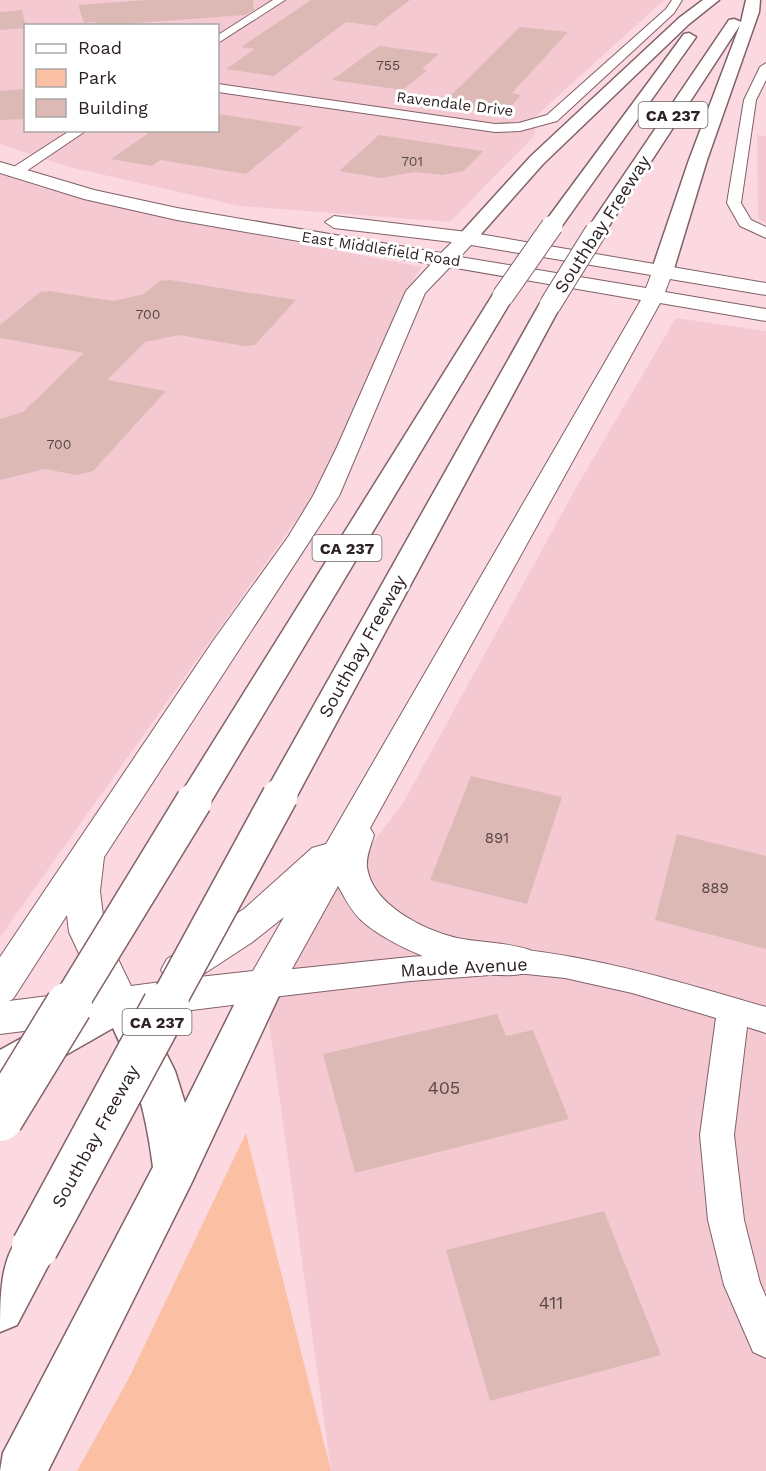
<svg xmlns="http://www.w3.org/2000/svg" width="766" height="1471" font-family="'Work Sans',sans-serif">
<style>
.built{fill:#f5c9d2;fill-rule:evenodd}
.green{fill:#fbc0a3}
.building{fill:#dcb9b5}
.lines{fill:none;stroke-linecap:round;stroke-linejoin:round}
.minor-casing{stroke:#806167;stroke-width:2}
.major-casing{stroke:#806167;stroke-width:2}
.highway-casing{stroke:#806167;stroke-width:3}
.minor{fill:#fff;fill-rule:evenodd}
.major{fill:#fff;fill-rule:evenodd}
.highway{fill:#fff;fill-rule:evenodd}
.highway-bridge-far2-casing{stroke:#806167;stroke-width:23;stroke-linecap:butt}
.highway-bridge-far1-casing{stroke:#806167;stroke-width:38;stroke-linecap:butt}
.highway-bridge-casing{stroke:#806167;stroke-width:49;stroke-linecap:butt}
.highway-bridge-far2{stroke:#fff;stroke-width:21}
.highway-bridge-far1{stroke:#fff;stroke-width:35}
.highway-bridge{stroke:#fff;stroke-width:46}
.labels{text-anchor:middle;dominant-baseline:central;stroke-width:6;stroke-linejoin:round;paint-order:stroke}
.far-number-label{font-size:14px;fill:#594748}
.far-street-label{font-size:15px;fill:#2d2123;stroke:#fff}
.number-label{font-size:15px;fill:#594748}
.shield{fill:#fff;stroke:#6c6465;stroke-width:1.5}
.shield-label{font-size:16px;font-weight:bold;fill:#2d2123}
.street-label{font-size:18px;fill:#2d2123;stroke:#fff}
.near-number-label{font-size:18px;fill:#594748}
</style>
<rect width="100%" height="100%" fill="#fcd8e0"/>
<!-- built -->
<g class="built">
<path d="M0,0H664L536,116L535,135L450,222L240,206L65,166L0,144ZM26,26H218V130H26Z"/>
<polygon points="757,135 766,136 766,223 758,219"/>
<polygon points="0,173 39,187 140,212 421,267 409,287 344,435 314,495 0,937"/>
<polygon points="676,318 766,331 766,1471 331,1471 264,985 403,803 577,486"/>
</g>
<!-- green -->
<polygon class="green" points="246,1133 331,1471 77,1471 129,1378"/>
<!-- building -->
<g class="building">
<polygon points="147,0 253,0 254,10 245,15 97,26 96,22 84,23 78,5"/>
<polygon points="311,0 410,0 376,26 346,22 274,76 226,69 255,49 241,47"/>
<polygon points="22,10 26,28 0,30 0,12"/>
<polygon points="520,27 568,32 512,93 521,95 503,115 440,106"/>
<polygon points="379,46 439,54 422,69 427,70 403,90 332,80"/>
<polygon points="26,89 26,119 0,120 0,91"/>
<polygon points="218,114 303,127 246,174 160,160 152,166 111,159 153,130 218,130"/>
<polygon points="379,135 483,151 464,171 442,175 414,172 381,178 339,171"/>
<polygon points="170,280 296,300 255,345 244,346 179,335 145,342 107,380 166,391 93,471 76,475 45,469 0,480 0,419 23,412 84,353 0,338 0,325 40,292 50,291 113,301 144,294 159,281"/>
<polygon points="471,776 562,797 527,904 430,880"/>
<polygon points="677,834 766,856 766,949 655,920"/>
<polygon points="497,1014 506,1036 533,1030 569,1119 355,1173 323,1054"/>
<polygon points="604,1211 661,1355 490,1401 446,1250"/>
</g>
<g class="lines">
<!-- minor casing -->
<g class="minor-casing">
<g id="minor">
<polygon points="273,0 285,0 218,43 218,35"/>
<polygon points="672,0 682,0 674,13 557,121 520,131 495,132 218,92 218,84 495,124 519,123 547,115 666,9"/>
<polygon points="766,63 766,80 756,100 741,203 751,220 766,227 766,238 740,226 727,203 744,100 760,67"/>
<polygon points="71,130 87,130 19,176 9,176 9,170"/>
<path d="M517,949C603,958 683,983 766,1007V1033L747,1027L734,1135L744,1220L760,1283L766,1297V1358L753,1352L724,1285L708,1220L700,1135L716,1018L632,993L565,978L517,973L410,981L264,998L253,994L249,985L253,976L264,972L410,957Z"/>
</g>
</g>
<!-- major casing -->
<g class="major-casing">
<path id="major" d="M0,162L94,190L177,208L441,253L452,242L334,228L325,222L334,216L467,232L766,283V295L670,279L665,292L766,309V321L660,303L370,828L374,835C371,845 366,856 367,867C372,905 424,930 457,938C482,943 506,942 530,950L536,961L530,972C487,986 394,951 361,920C351,911 345,898 338,886L277,996L264,1001L0,1034V957L213,641L288,537L313,496L337,447L406,291L431,264L177,220L84,199L0,173ZM471,245L651,275L646,288L460,257ZM450,267L641,300L326,844L312,848L244,909L167,959L161,970L168,981L131,986L105,932L100,891L104,857L339,496L425,293ZM67,915L69,932L96,990L9,1001L13,999ZM284,917L253,971L199,977L251,943Z"/>
</g>
<!-- highway casing -->
<g class="highway-casing">
<g id="highway">
<polygon points="703,0 719,0 689,24 543,164 474,242 460,242 457,238 460,234 531,156 679,18"/>
<polygon points="746,0 760,0 759,12 707,160 673,272 669,276 655,276 651,272 689,160 740,25 603,235 589,235 586,231 729,20 734,19 741,22"/>
<polygon points="689,33 696,37 559,230 545,230 542,226 545,222 684,34"/>
<polygon points="503,290 511,291 514,296 206,810 194,814 182,810 177,801 182,792 492,296 495,291"/>
<polygon points="550,298 558,300 561,305 297,796 292,805 280,809 268,805 263,796 539,305 542,300"/>
<path d="M264,969L278,973L284,985L191,1184L48,1471H0L3,1453L153,1167C146,1113 136,1077 113,1028L15,1084L0,1089V1050L107,991L121,986L135,991L175,1071L185,1103L250,973Z"/>
<path d="M35,1225L51,1231L58,1247L17,1325L0,1332C0,1292 0,1242 35,1225Z"/>
</g>
</g>
<!-- minor -->
<use href="#minor" class="minor"/>
<!-- major -->
<use href="#major" class="major"/>
<!-- highway -->
<use href="#highway" class="highway"/>
<!-- highway-bridge-far2 casing -->
<g class="highway-bridge-far2-casing">
<g id="highway-bridge-far2">
<polyline points="503,296 552,226"/>
<polyline points="550,305 596,231"/>
</g>
</g>
<!-- highway-bridge-far1 casing -->
<g class="highway-bridge-far1-casing">
<g id="highway-bridge-far1">
<polyline points="68,1007 194,801"/>
<polyline points="165,1007 280,796"/>
</g>
</g>
<!-- highway-bridge casing -->
<g class="highway-bridge-casing">
<g id="highway-bridge">
<polyline points="0,1118 69,1005"/>
<polyline points="35,1247 166,1005"/>
</g>
</g>
<!-- highway-bridge-far2 -->
<use href="#highway-bridge-far2" class="highway-bridge-far2"/>
<!-- highway-bridge-far1 -->
<use href="#highway-bridge-far1" class="highway-bridge-far1"/>
<!-- highway-bridge -->
<use href="#highway-bridge" class="highway-bridge"/>
</g>
<g class="labels">
<!-- far-number labels -->
<g class="far-number-label">
<text x="388" y="65">755</text>
<text x="412" y="161">701</text>
<text x="148" y="314">700</text>
<text x="59" y="444">700</text>
</g>
<!-- far-street labels -->
<g class="far-street-label">
<text transform="translate(455 104) rotate(7)">Ravendale Drive</text>
<text transform="translate(381 249) rotate(9)">East Middlefield Road</text>
</g>
<!-- number labels -->
<g class="number-label">
<text x="497" y="838">891</text>
<text x="715" y="888">889</text>
</g>
<!-- shield labels -->
<g class="shield">
<rect x="638.5" y="102" width="69" height="26" rx="4.5"/>
<rect x="312.5" y="535" width="69" height="26" rx="4.5"/>
<rect x="122.5" y="1009" width="69" height="26" rx="4.5"/>
</g>
<g class="shield-label">
<text x="673" y="115">CA 237</text>
<text x="347" y="548">CA 237</text>
<text x="157" y="1022">CA 237</text>
</g>
<!-- street labels -->
<g class="street-label">
<text transform="translate(602 224) rotate(-57)">Southbay Freeway</text>
<text transform="translate(362 646) rotate(-61)">Southbay Freeway</text>
<text transform="translate(464 967) rotate(-3)">Maude Avenue</text>
<text transform="translate(95 1136) rotate(-61)">Southbay Freeway</text>
</g>
<!-- near-number labels -->
<g class="near-number-label">
<text x="444" y="1087">405</text>
<text x="551" y="1302">411</text>
</g>
</g>
<!-- legend -->
<rect x="24" y="24" width="195" height="108" fill="#ffffff" stroke="#aba6a7" stroke-width="1.5"/>
<rect x="36" y="44" width="30" height="9" fill="#ffffff" stroke="#aba6a7" stroke-width="1.5"/>
<text x="78" y="54" font-size="18" fill="#2d2123">Road</text>
<rect x="36" y="69" width="30" height="18" fill="#fbc0a3" stroke="#aba6a7" stroke-width="1.5"/>
<text x="78" y="84" font-size="18" fill="#2d2123">Park</text>
<rect x="36" y="99" width="30" height="18" fill="#dcb9b5" stroke="#aba6a7" stroke-width="1.5"/>
<text x="78" y="114" font-size="18" fill="#2d2123">Building</text>
</svg>
